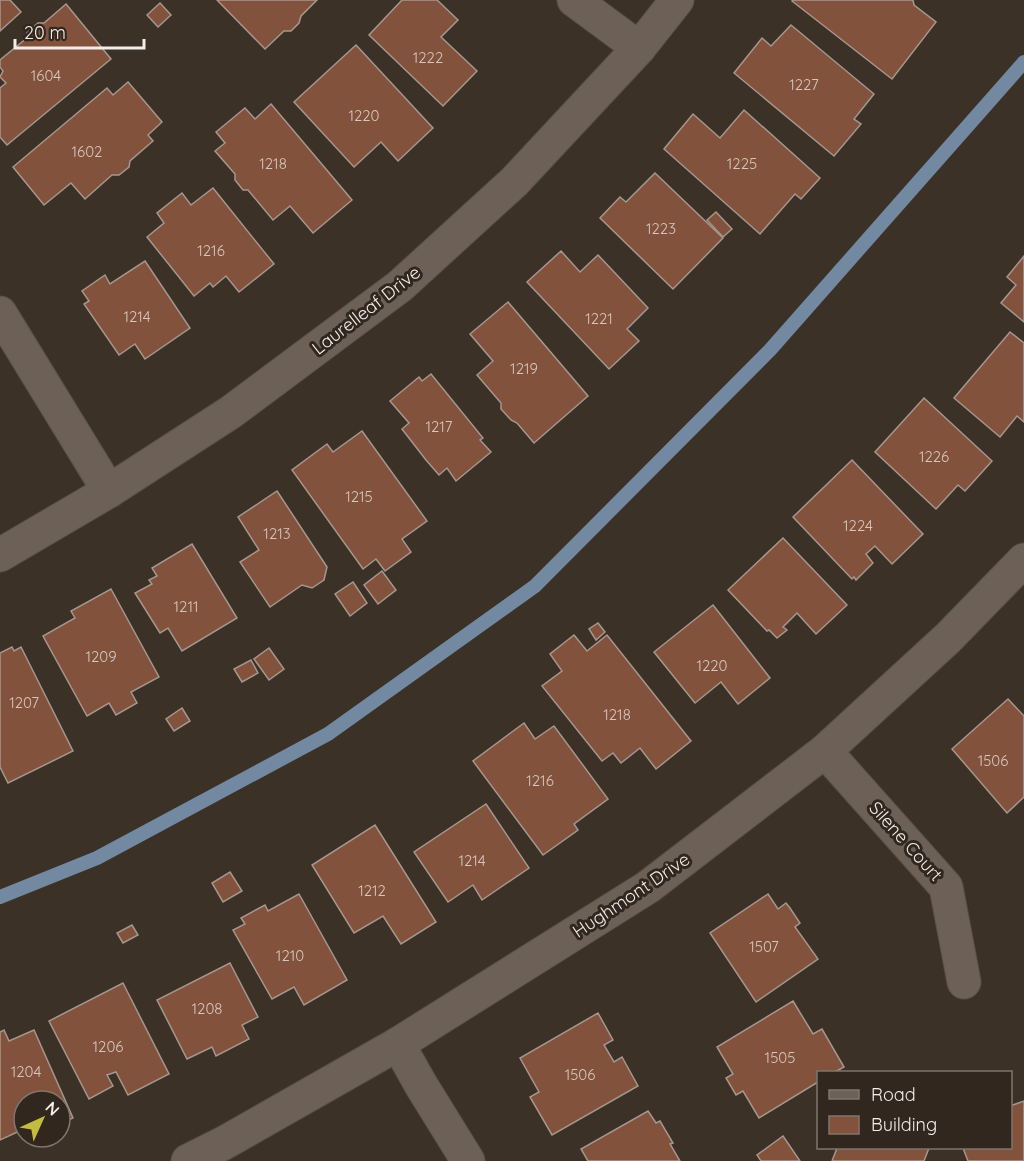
<svg xmlns="http://www.w3.org/2000/svg" width="1024" height="1161" font-family="Quicksand,sans-serif">
<style>
.lines{fill:none;stroke-linecap:round;stroke-linejoin:round}
.stream{stroke:#7389a2;stroke-width:14}
.building{fill:#82523d;stroke:#a6968f;stroke-width:1.5}
.street-casing{stroke:#585048;stroke-width:35}
.street{stroke:#6d6157;stroke-width:33}
.labels{text-anchor:middle;dominant-baseline:central;stroke-width:6;stroke-linejoin:round;paint-order:stroke}
.number-label{font-size:15px;fill:#d7c6bc}
.street-label{font-size:18px;fill:#f3ece7;stroke:#31271e}
</style>
<rect width="100%" height="100%" fill="#3b3127"/>
<g class="lines">
<!-- stream -->
<polyline class="stream" points="0,897 97,858 328,734 535,586 770,350 1024,62"/>
</g>
<!-- building -->
<g class="building">
<polygon points="0,0 10,0 21,12 0,31"/>
<polygon points="217,0 317,0 301,16 299,23 291,31 284,31 265,49"/>
<polygon points="402,0 437,0 458,20 441,37 477,71 443,106 369,35"/>
<polygon points="793,0 913,0 914,5 936,22 892,79 792,1"/>
<polygon points="160,3 171,15 158,27 147,15"/>
<polygon points="66,4 111,59 7,145 0,137 0,88 6,83 0,77 3,71 0,67 0,60 28,37 27,33 38,23 44,23"/>
<polygon points="791,25 874,94 854,119 861,124 834,156 734,73 762,38 771,46"/>
<polygon points="356,45 433,128 398,161 381,142 354,167 294,102"/>
<polygon points="128,82 162,122 148,135 153,141 130,161 129,167 119,175 112,175 85,199 71,183 44,205 13,167 107,88 113,95"/>
<polygon points="271,104 352,200 313,233 290,206 273,220 248,190 243,190 235,180 235,174 215,151 225,143 216,132 245,108 255,119"/>
<polygon points="744,110 820,178 801,199 795,194 760,234 664,149 693,114 720,138"/>
<polygon points="655,173 723,238 673,289 600,218 620,197 626,202"/>
<polygon points="213,188 274,264 239,292 226,276 213,287 210,283 194,296 147,237 164,223 157,213 182,193 191,205"/>
<polygon points="716,212 732,229 723,237 707,220"/>
<polygon points="561,251 580,272 598,255 648,308 627,329 639,341 609,369 527,282"/>
<polygon points="1024,256 1024,322 1001,303 1016,285 1007,277"/>
<polygon points="145,261 190,328 145,359 135,344 119,355 84,304 89,301 82,291 105,275 110,284"/>
<polygon points="508,302 588,396 534,443 517,423 511,420 501,409 501,403 477,375 493,361 470,334"/>
<polygon points="1010,332 1024,343 1024,422 1017,416 1000,437 954,398"/>
<polygon points="431,374 483,438 480,440 491,452 456,481 447,468 439,475 426,460 402,429 409,423 390,401 419,377 422,381"/>
<polygon points="924,398 992,461 965,491 958,485 936,509 875,452"/>
<polygon points="362,431 427,521 402,539 411,552 385,571 376,559 363,569 292,470 327,444 333,452"/>
<polygon points="852,460 923,534 892,564 875,546 866,554 873,563 856,580 854,577 852,579 793,517"/>
<polygon points="277,491 327,567 324,580 312,588 302,585 270,607 240,562 259,550 238,517"/>
<polygon points="783,538 847,605 816,634 797,613 783,627 787,630 777,638 769,630 767,631 728,590"/>
<polygon points="192,544 237,618 182,651 168,628 160,633 135,593 152,584 149,580 157,576 152,568"/>
<polygon points="382,571 396,590 378,604 364,585"/>
<polygon points="353,582 367,603 350,616 335,594"/>
<polygon points="111,589 159,677 131,692 137,703 116,715 109,703 87,716 43,636 75,618 71,611"/>
<polygon points="713,605 770,678 738,704 721,682 695,703 654,652"/>
<polygon points="598,623 605,632 596,640 589,629"/>
<polygon points="574,635 587,651 607,635 691,741 656,769 640,748 621,763 613,753 602,761 542,686 562,671 550,654"/>
<polygon points="12,647 14,651 21,647 73,751 8,783 0,767 0,653"/>
<polygon points="269,648 284,669 269,680 254,659"/>
<polygon points="251,660 258,673 242,682 234,669"/>
<polygon points="1008,699 1024,716 1024,797 1007,813 952,749"/>
<polygon points="182,708 190,721 174,731 166,719"/>
<polygon points="524,723 535,739 554,726 608,799 574,824 578,830 543,855 473,761"/>
<polygon points="486,804 529,868 482,900 473,885 448,902 414,852"/>
<polygon points="375,825 436,922 401,944 383,916 354,933 312,865"/>
<polygon points="230,872 242,891 223,902 212,883"/>
<polygon points="299,894 347,980 304,1005 294,987 272,999 233,930 245,924 241,918 265,905 268,911"/>
<polygon points="768,894 778,909 786,903 790,908 800,923 795,927 818,959 756,1002 710,933"/>
<polygon points="132,925 138,935 123,943 117,933"/>
<polygon points="230,963 258,1017 242,1025 249,1039 216,1056 212,1047 187,1059 157,1000"/>
<polygon points="123,983 169,1074 128,1095 116,1072 107,1075 113,1086 89,1099 49,1021"/>
<polygon points="793,1001 813,1034 822,1029 844,1067 835,1072 818,1072 818,1082 759,1118 743,1091 736,1095 726,1078 733,1074 717,1047"/>
<polygon points="598,1013 613,1040 604,1045 614,1062 622,1057 638,1086 552,1135 530,1097 539,1092 520,1058"/>
<polygon points="4,1030 9,1041 34,1030 73,1118 60,1124 60,1101 24,1101 24,1129 0,1140 0,1032"/>
<polygon points="1024,1101 1024,1161 968,1161 963,1148 1010,1148 1010,1106"/>
<polygon points="648,1111 656,1123 660,1121 673,1143 670,1144 680,1161 588,1161 581,1149"/>
<polygon points="783,1136 800,1161 761,1161 757,1155"/>
<polygon points="837,1148 929,1148 924,1161 832,1161"/>
</g>
<g class="lines">
<!-- street casing -->
<g class="street-casing">
<g id="street">
<polyline points="574,0 639,48"/>
<polyline points="0,313 109,491"/>
<polyline points="0,555 109,491 231,412 400,286 514,182 639,48 677,0"/>
<polyline points="825,751 946,887 964,982"/>
<polyline points="398,1044 421,1085 468,1161"/>
<polyline points="188,1161 224,1143 398,1044 648,887 825,751 948,638 1024,560"/>
</g>
</g>
<!-- street -->
<use href="#street" class="street"/>
</g>
<g class="labels">
<!-- number labels -->
<g class="number-label">
<text x="428" y="57">1222</text>
<text x="46" y="75">1604</text>
<text x="804" y="84">1227</text>
<text x="364" y="115">1220</text>
<text x="87" y="151">1602</text>
<text x="273" y="163">1218</text>
<text x="742" y="163">1225</text>
<text x="661" y="228">1223</text>
<text x="211" y="250">1216</text>
<text x="137" y="316">1214</text>
<text x="599" y="318">1221</text>
<text x="524" y="368">1219</text>
<text x="439" y="426">1217</text>
<text x="934" y="456">1226</text>
<text x="359" y="496">1215</text>
<text x="858" y="525">1224</text>
<text x="277" y="533">1213</text>
<text x="186" y="606">1211</text>
<text x="101" y="656">1209</text>
<text x="712" y="665">1220</text>
<text x="24" y="702">1207</text>
<text x="617" y="714">1218</text>
<text x="993" y="760">1506</text>
<text x="540" y="780">1216</text>
<text x="472" y="860">1214</text>
<text x="372" y="890">1212</text>
<text x="764" y="946">1507</text>
<text x="290" y="955">1210</text>
<text x="207" y="1008">1208</text>
<text x="108" y="1046">1206</text>
<text x="780" y="1057">1505</text>
<text x="26" y="1071">1204</text>
<text x="580" y="1074">1506</text>
</g>
<!-- street labels -->
<g class="street-label">
<text transform="translate(366 310) rotate(-38)">Laurelleaf Drive</text>
<text transform="translate(906 841) rotate(48)">Silene Court</text>
<text transform="translate(631 895) rotate(-34)">Hughmont Drive</text>
</g>
</g>
<!-- legend -->
<rect x="817" y="1071" width="195" height="78" fill="#31271e" stroke="#7f766e" stroke-width="1.5"/>
<rect x="829" y="1090" width="30" height="9" fill="#6d6157" stroke="#7f766e" stroke-width="1.5"/>
<text x="871" y="1101" font-size="18" fill="#f3ece7">Road</text>
<rect x="829" y="1116" width="30" height="18" fill="#82523d" stroke="#7f766e" stroke-width="1.5"/>
<text x="871" y="1131" font-size="18" fill="#f3ece7">Building</text>
<!-- north arrow -->
<g transform="translate(42 1119) rotate(45)"><circle r="28" fill="#31271e" stroke="#7f766e" stroke-width="1.5"/>
<path d="M0-4.5L10 22L0 15L-10 22Z" fill="#c2bd3f"/>
<text y="-9" font-size="16" font-weight="bold" text-anchor="middle" fill="#f3ece7">N</text>
</g>
<!-- scale -->
<path d="M15 39v9h129v-9" fill="none" stroke="#f3ece7" stroke-width="3"/>
<text x="24" y="39" font-size="18" fill="#f3ece7" stroke="#31271e" stroke-width="4.5" paint-order="stroke">20 m</text>
</svg>
